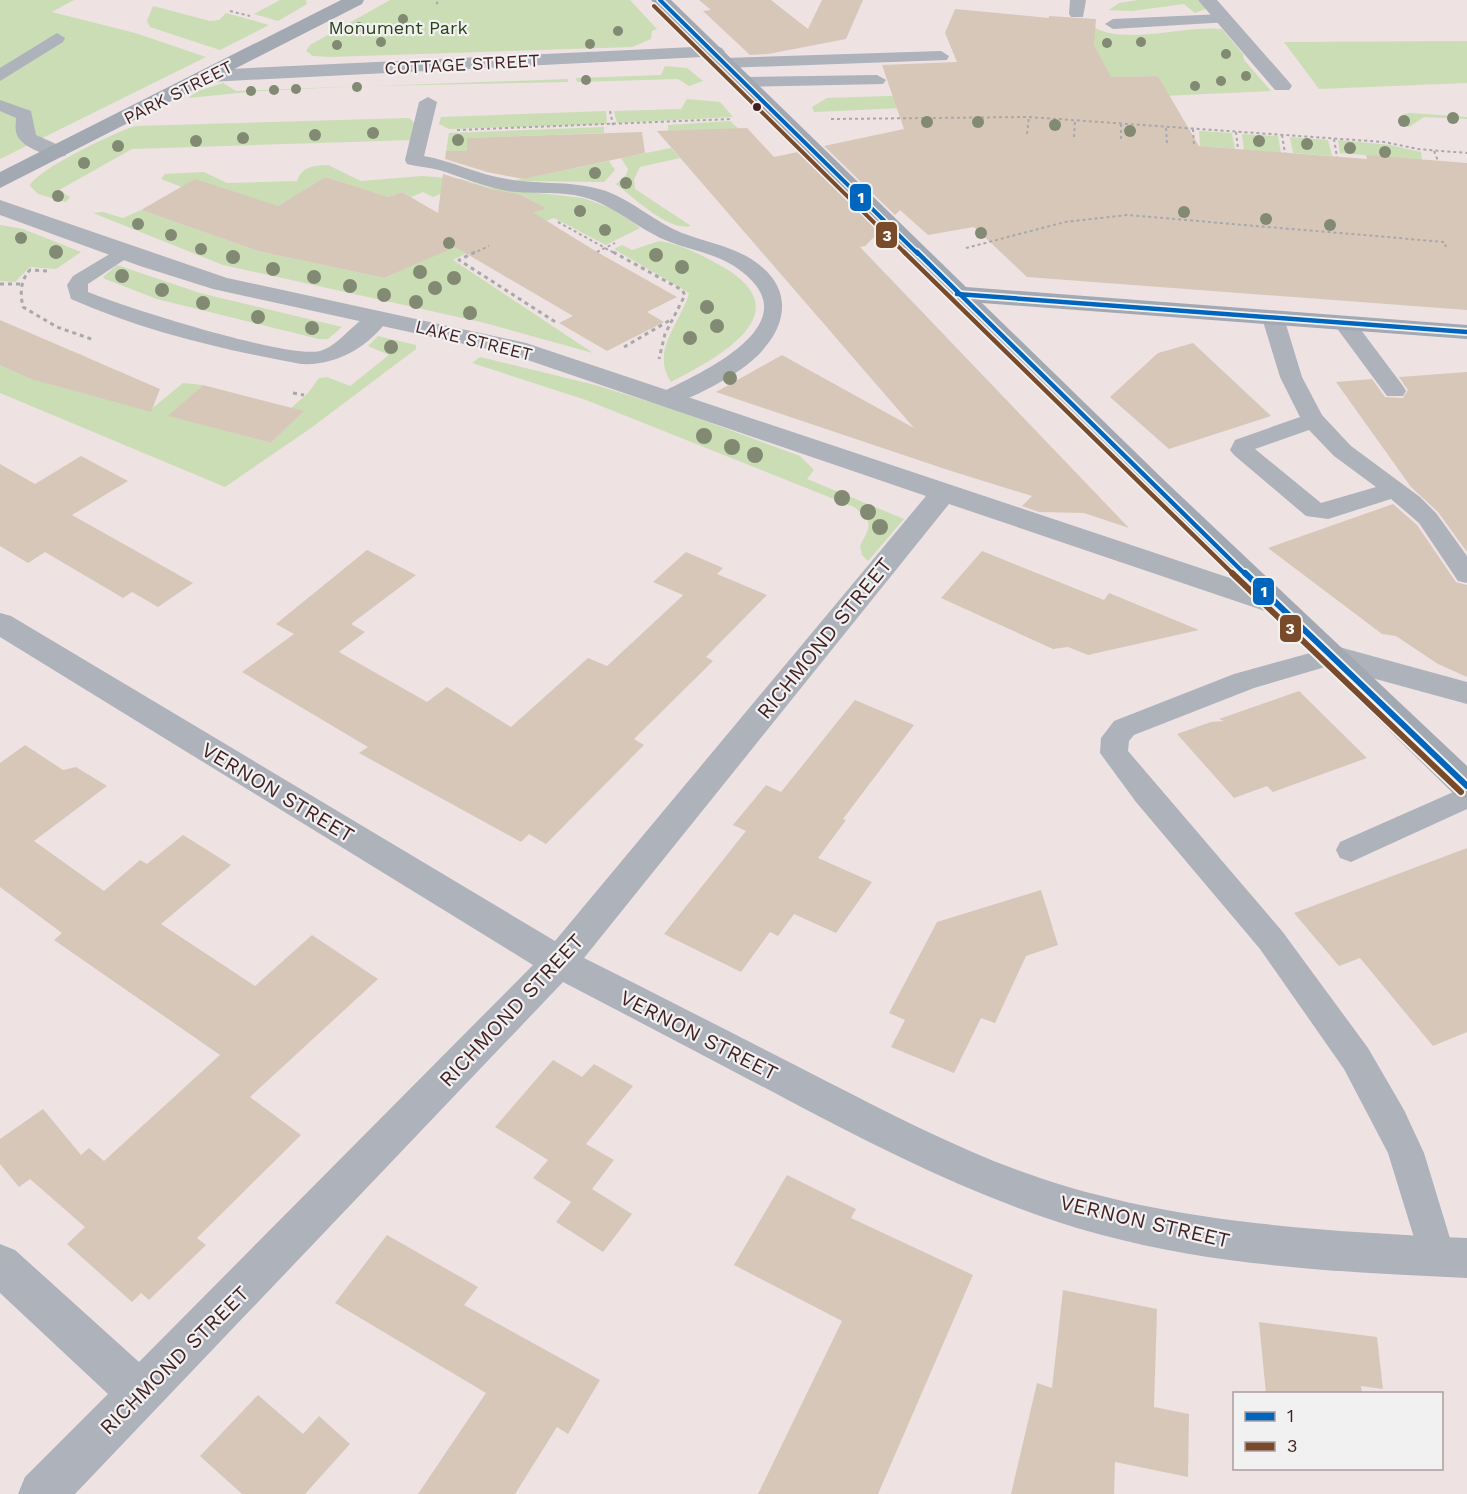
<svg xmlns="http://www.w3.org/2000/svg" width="1467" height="1494" font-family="'Work Sans',sans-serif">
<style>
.green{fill:#caddb5}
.building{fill:#d7c7b9}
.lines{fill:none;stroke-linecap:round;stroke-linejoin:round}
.path-far1{stroke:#a9a8ad;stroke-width:2;stroke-dasharray:3 3;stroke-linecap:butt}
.path{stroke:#a9a8ad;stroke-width:3;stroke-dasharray:4 4;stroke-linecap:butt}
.lane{fill:#adb2bb;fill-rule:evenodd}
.street{fill:#adb2bb;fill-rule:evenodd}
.secondary{fill:#a2a9b3;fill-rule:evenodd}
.bus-1-far2-casing{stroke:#f1f1f1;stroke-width:7}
.bus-1-far1-casing{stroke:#f1f1f1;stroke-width:8}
.bus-1-casing{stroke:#f1f1f1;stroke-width:10}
.bus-2-far2-casing{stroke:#f1f1f1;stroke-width:7}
.bus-2-far1-casing{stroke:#f1f1f1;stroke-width:8}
.bus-2-casing{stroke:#f1f1f1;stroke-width:10}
.bus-1-far2{stroke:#0065bd;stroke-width:4}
.bus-1-far1{stroke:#0065bd;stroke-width:4.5}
.bus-1{stroke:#0065bd;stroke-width:6}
.bus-2-far2{stroke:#7a4b2a;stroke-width:4}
.bus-2-far1{stroke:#7a4b2a;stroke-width:4.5}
.bus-2{stroke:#7a4b2a;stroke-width:6}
.tree{fill:#828a74}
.bus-dot{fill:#431f23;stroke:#f1f1f1;stroke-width:2}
.labels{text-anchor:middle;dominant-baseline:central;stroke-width:4.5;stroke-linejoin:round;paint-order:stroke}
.far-park-label{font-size:18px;fill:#2a4219;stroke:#f1f1f1}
.far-street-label{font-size:18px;fill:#431f23;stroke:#f1f1f1}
.street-label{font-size:21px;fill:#431f23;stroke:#f1f1f1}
.line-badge{stroke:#f1f1f1;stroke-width:2}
.badge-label{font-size:16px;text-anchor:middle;font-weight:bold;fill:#fff}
</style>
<rect width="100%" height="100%" fill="#eee2e3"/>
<!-- green -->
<g class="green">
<polygon points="0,0 74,0 52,12 135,33 206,57 0,159"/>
<polygon points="280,0 306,0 307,4 278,21 254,14"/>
<polygon points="390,0 630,0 657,29 652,31 651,39 632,47 330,57 313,56 306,51 310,45"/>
<polygon points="1138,0 1198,0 1206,9 1195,13 1184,4 1132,11 1109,10 1119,3"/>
<polygon points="153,6 210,21 219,20 226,13 269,25 220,50 150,27 147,21"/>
<path d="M1095,28C1128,45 1185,25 1222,29L1243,54L1244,60L1271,91L814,112L812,107L827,98L1164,87L1158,76L1111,77L1059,58Z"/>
<polygon points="1467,41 1467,83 1319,89 1284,42"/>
<polygon points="665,66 687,68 703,81 689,86 678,79 577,82 576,78 661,75"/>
<polygon points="568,79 568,82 374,86"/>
<polygon points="223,83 236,91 363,86 259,91 188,98 198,91"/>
<polygon points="687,99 720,102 733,117 617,123 614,111 681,109"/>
<polygon points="606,111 607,124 449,129 439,124 441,117"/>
<polygon points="1410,113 1467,117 1467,119 1424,117 1409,127 1399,122 1404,114"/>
<path d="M409,118L416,124L414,140L132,149L59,190L70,197L66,202L38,194L30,186C34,171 119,130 136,126Z"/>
<polygon points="730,121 739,129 668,131 668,125"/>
<polygon points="604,127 604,133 468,138 467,151 446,151 449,133"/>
<polygon points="1199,131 1232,133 1235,149 1200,146"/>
<polygon points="1242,134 1278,136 1281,153 1244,150"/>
<polygon points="1290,137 1328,140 1332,156 1293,153"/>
<polygon points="1338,140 1390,145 1421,152 1422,160 1340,153"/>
<path d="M671,148L680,158L640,167L634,179L635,189L691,226C669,232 633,197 616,184L626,175L628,169L621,158Z"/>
<polygon points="609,161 615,170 604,182 512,181"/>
<path d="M328,165L361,181L422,176L461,179L487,187L583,198L616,210L640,228L606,245L554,218L543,222L530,215L545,208L524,196L508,203L470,182L433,197L423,192L411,197L402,192L389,197L325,177L278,206L182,187L161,179L165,174L204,172L227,183L297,181C302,166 314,166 328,165Z"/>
<polygon points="141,210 258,251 384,278 437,254 398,230 486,244 453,260 593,353 485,323 223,265 93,213 103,212 123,218"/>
<polygon points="0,225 23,229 81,252 56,269 30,267 15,282 0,281"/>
<path d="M659,241C681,244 704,256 723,267C803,313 717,358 671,382C650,350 681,323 689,293L614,249L622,245L632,250Z"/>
<polygon points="117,265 200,293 342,327 328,339 319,339 157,299 105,279 103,277"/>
<polygon points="378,336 416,345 416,349 311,428 225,487 0,393 0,365 28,377 72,351 87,357 53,385 149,411 183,383 203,385 169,416 271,443 303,412 291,408 308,393 319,378 327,377 350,386 389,355 368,346"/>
<path d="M480,357L595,385L673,409L800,456L814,470L807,479L904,519L868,561L862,555L860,546C870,526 875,523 854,507L586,400L472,363Z"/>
</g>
<!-- building -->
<g class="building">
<polygon points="699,0 771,0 808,29 822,0 863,0 846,39 768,54 750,55 703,11 711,10"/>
<polygon points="955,9 1049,18 1049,16 1096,19 1094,45 1111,77 1158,76 1199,146 1367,159 1366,155 1467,163 1467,310 1027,277 974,227 928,235 900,210 895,215 824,146 904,129 882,65 957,62 945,33"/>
<polygon points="747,128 774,157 798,152 879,232 865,246 860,247 1129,528 1084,513 1039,512 1022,506 1032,496 948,470 716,392 782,355 914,428 657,131"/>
<polygon points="642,132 645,153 523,179 487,172 445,159 446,151 467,151 467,138"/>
<polygon points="443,174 490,189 521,195 546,208 534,213 597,252 677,297 647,312 664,322 607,351 559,323 573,316 455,247 384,278 258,251 141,210 195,179 278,206 325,177 389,197 402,192 438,213"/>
<polygon points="0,320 160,389 151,412 31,379 0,365"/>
<polygon points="1193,343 1271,416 1169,449 1110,397 1158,353"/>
<polygon points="1467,372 1467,552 1438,512 1411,487 1336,382 1372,379 1385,397 1403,398 1408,390 1399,377"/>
<polygon points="203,385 304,411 271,443 168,416"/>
<polygon points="81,456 128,481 72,515 193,583 158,607 132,592 123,598 45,552 28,563 0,546 0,464 35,484"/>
<polygon points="1393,504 1417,525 1456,582 1467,585 1467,677 1438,664 1396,636 1382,634 1268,548"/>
<polygon points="367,550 416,575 351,624 365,632 339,652 427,702 447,687 511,727 588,658 607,666 678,600 683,595 653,582 686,552 723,568 717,574 767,595 706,657 713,661 634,739 644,745 546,844 529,834 521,842 359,753 368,747 242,672 294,634 276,624"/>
<polygon points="982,551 1104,600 1109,593 1199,630 1088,655 1068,647 1053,649 941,598"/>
<polygon points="1299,691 1367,758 1273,792 1267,786 1234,798 1177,734 1211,722 1224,721 1219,719"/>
<polygon points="855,700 914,725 843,819 846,820 818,858 872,882 836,933 794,914 778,936 770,932 741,972 664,934 746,831 733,825 766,785 781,792"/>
<polygon points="25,745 63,770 76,767 107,786 34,841 104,891 140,860 147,864 183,835 231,865 161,924 255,986 312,935 378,979 250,1097 301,1135 197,1238 206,1245 149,1300 141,1293 132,1302 67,1244 85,1227 30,1179 19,1187 0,1164 0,1139 43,1109 81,1155 89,1148 104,1161 220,1055 54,940 62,933 0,887 0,763"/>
<polygon points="1467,848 1467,1032 1433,1046 1360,958 1339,966 1294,913"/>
<polygon points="1041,890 1058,945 1026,956 995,1023 981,1018 954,1073 891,1047 905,1020 889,1013 937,922"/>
<polygon points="553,1060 582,1077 594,1064 633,1086 586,1144 614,1160 592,1189 632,1214 603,1252 556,1222 571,1202 533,1178 548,1160 495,1127"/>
<polygon points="787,1175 856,1209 851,1218 973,1275 878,1494 758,1494 842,1321 734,1265"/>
<polygon points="387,1235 478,1287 464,1305 600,1380 568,1434 557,1427 515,1494 418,1494 486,1393 335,1303"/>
<polygon points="1063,1290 1157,1309 1154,1407 1189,1414 1188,1477 1115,1462 1114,1494 1011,1494 1037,1383 1052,1388"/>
<polygon points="1259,1322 1377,1337 1383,1389 1361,1386 1362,1394 1266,1394"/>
<polygon points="258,1395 303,1434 319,1416 350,1444 305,1494 242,1494 200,1456"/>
</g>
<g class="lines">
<!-- path-far1 -->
<g class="path-far1">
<polyline points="436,4 438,2"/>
<polyline points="230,11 250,16"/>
<polyline points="419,25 421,23"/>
<polyline points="610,111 613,125"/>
<polyline points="831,119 1029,117 1384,142 1418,149 1467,153"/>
<polyline points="1121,124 1121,141"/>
<polyline points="1166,128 1167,144"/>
<polyline points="1193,129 1194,146"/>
<polyline points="457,130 731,119"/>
<polyline points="1236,132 1238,149"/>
<polyline points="1027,134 1029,117"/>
<polyline points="1282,135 1285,153"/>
<polyline points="1074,137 1075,121"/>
<polyline points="1334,139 1337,157"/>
<polyline points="1434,151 1438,161"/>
<polyline points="558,222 616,254"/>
<polyline points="966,248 1065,222 1127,215 1445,242 1446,248"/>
<polyline points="597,252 615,243"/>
<polyline points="472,254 489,246"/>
</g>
<!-- path -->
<g class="path">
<polyline points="475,252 459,260 557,323"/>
<polyline points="613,252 682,290 685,295 665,334 659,359"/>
<path d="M47,271L30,270C20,281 20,293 23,307L57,327L94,340"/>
<polyline points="0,284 21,284"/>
<polyline points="624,347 672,319"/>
<polyline points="293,393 304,395"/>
</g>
<!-- lane -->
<g class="lane">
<polygon points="1070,0 1086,0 1083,17 1071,17 1069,14"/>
<polygon points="1223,14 1229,16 1231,19 1229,22 1113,29 1105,24 1113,19"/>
<polygon points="57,33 65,38 63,42 0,81 0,68"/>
<polygon points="941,51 949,56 947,60 725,68 716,63 725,58"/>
<polygon points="877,75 886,80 883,84 743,87 734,82 743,77"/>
<path d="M428,97L437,102L424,156C453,161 479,175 507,179C541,185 574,180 606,191C633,201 655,222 682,233C703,241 726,245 746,256C803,288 786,338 740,370C723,381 677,409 658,404L655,399L658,394C697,375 813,325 741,271C721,255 694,251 670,242C641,231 619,209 590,199C564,190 535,195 508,191C484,187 462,177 439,170C428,167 418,167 407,164L405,160L419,102Z"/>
<path d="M0,100L31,111L36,135L65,148L67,152L65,156C51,159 19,147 16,132C15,128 16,122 16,118L0,111Z"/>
<path d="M123,246L130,248L133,252L130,256L88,284V292C124,307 288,359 320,351C344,345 361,307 386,313L389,318C369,347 336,366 301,364C224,350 143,331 71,299L67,285L73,276Z"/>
<path d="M1273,312L1281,313L1284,318L1302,377L1322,415L1351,446L1420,497L1436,513L1467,556V583L1458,581L1419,523L1391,499L1328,519L1306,516L1234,455L1230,450L1235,440L1300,417L1280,377L1262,318L1265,313ZM1309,430L1334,456L1376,487L1321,503L1255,449Z"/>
<polygon points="1344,317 1352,318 1403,386 1406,391 1403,396 1387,396 1333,323 1336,318"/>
<polygon points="1332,647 1342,650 1345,656 1342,662 1254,688 1134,735 1129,741 1128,751 1282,931 1368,1048 1404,1110 1424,1153 1456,1258 1450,1270 1437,1275 1424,1270 1388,1153 1344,1069 1260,949 1136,802 1100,753 1101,738 1114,721 1234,674"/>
<polygon points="1467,786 1467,809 1351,862 1340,858 1336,850 1340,842"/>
</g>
<!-- street -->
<g class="street">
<polygon points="1198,0 1217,0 1289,82 1292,86 1289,90 1275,90"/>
<polygon points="715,46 722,48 725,52 722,56 209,82 202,80 199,76 202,72 209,70"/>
<path d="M0,200L227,278L526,343L1287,597L1291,604L1287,611L1276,614L1265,611L949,504L584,958C664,998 744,1039 824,1080C895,1116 967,1154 1043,1179C1179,1224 1325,1231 1467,1238V1278C1345,1272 1221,1267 1102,1235C991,1205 888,1153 786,1099C712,1060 638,1021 563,982L75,1494H18L25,1477L108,1394L0,1293V1244L15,1250L139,1362L533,965L0,637V613L11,616L555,941L926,496L510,354L213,289L140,266L0,215Z"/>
<polygon points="1332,645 1467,682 1467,704 1321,664 1316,656 1321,648"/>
</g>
<!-- secondary -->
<g class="secondary">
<polygon points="341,0 364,0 362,4 0,188 0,172"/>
<polygon points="651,0 671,0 966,287 1467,325 1467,339 982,303 1166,482 1467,766 1467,798 1455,795 948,299"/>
</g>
<!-- bus-1-far2 casing -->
<g class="bus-1-far2-casing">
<polyline id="bus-1-far2" points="660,0 918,254"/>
</g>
<!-- bus-1-far1 casing -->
<g class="bus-1-far1-casing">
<g id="bus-1-far1">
<polyline points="917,252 1246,575"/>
<polyline points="957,294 1467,332"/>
</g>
</g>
<!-- bus-1 casing -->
<g class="bus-1-casing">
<polyline id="bus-1" points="1245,573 1467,786"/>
</g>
<!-- bus-2-far2 casing -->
<g class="bus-2-far2-casing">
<polyline id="bus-2-far2" points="654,6 906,254"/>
</g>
<!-- bus-2-far1 casing -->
<g class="bus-2-far1-casing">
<polyline id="bus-2-far1" points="904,252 1234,575"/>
</g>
<!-- bus-2 casing -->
<g class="bus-2-casing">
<polyline id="bus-2" points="1232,573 1461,792"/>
</g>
<!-- bus-1-far2 -->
<use href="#bus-1-far2" class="bus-1-far2"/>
<!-- bus-1-far1 -->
<use href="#bus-1-far1" class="bus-1-far1"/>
<!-- bus-1 -->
<use href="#bus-1" class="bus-1"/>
<!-- bus-2-far2 -->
<use href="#bus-2-far2" class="bus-2-far2"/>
<!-- bus-2-far1 -->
<use href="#bus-2-far1" class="bus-2-far1"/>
<!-- bus-2 -->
<use href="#bus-2" class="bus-2"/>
</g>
<!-- trees -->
<g class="tree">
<circle cx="403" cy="19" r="5"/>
<circle cx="359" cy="27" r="5"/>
<circle cx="618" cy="31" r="5"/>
<circle cx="381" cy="42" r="5"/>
<circle cx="1141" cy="42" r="5"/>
<circle cx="1107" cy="43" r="5"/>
<circle cx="590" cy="44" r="5"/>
<circle cx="337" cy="45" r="5"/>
<circle cx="1226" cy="54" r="5"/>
<circle cx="1246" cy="76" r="5"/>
<circle cx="586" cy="80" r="5"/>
<circle cx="1221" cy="81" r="5"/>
<circle cx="1195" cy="86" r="5"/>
<circle cx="357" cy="87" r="5"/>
<circle cx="296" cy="89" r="5"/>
<circle cx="274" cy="90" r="5"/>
<circle cx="251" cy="91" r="5"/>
<circle cx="1453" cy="118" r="6"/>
<circle cx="1404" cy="121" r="6"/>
<circle cx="927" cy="122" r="6"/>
<circle cx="978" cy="122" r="6"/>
<circle cx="1055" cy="125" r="6"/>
<circle cx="1130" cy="131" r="6"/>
<circle cx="373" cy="133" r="6"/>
<circle cx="315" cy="135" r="6"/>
<circle cx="243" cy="138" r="6"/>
<circle cx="458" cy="140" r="6"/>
<circle cx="196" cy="141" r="6"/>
<circle cx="1259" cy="141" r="6"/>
<circle cx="1307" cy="144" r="6"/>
<circle cx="118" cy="146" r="6"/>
<circle cx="1350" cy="148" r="6"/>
<circle cx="1385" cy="152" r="6"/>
<circle cx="84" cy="163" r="6"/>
<circle cx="595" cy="173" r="6"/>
<circle cx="626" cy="183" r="6"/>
<circle cx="58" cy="196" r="6"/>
<circle cx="580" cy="211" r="6"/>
<circle cx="1184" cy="212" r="6"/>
<circle cx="1266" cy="219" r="6"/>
<circle cx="138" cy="224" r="6"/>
<circle cx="1330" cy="225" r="6"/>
<circle cx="605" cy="230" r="6"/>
<circle cx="981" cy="233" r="6"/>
<circle cx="171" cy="235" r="6"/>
<circle cx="21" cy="238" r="6"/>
<circle cx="449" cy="243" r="6"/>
<circle cx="201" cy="249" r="6"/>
<circle cx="56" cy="252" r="7"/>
<circle cx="656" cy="255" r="7"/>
<circle cx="233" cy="257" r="7"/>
<circle cx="682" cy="267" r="7"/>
<circle cx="273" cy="269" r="7"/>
<circle cx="420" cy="272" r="7"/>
<circle cx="122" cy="276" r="7"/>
<circle cx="314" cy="277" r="7"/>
<circle cx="454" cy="278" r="7"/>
<circle cx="350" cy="286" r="7"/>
<circle cx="435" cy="288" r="7"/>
<circle cx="162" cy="290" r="7"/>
<circle cx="384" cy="295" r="7"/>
<circle cx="416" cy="302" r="7"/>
<circle cx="203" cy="303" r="7"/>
<circle cx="707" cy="307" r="7"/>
<circle cx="470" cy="313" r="7"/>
<circle cx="258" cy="317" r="7"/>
<circle cx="717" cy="326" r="7"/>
<circle cx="312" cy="328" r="7"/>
<circle cx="690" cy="338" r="7"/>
<circle cx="391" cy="347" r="7"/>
<circle cx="730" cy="378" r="7"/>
<circle cx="704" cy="436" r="8"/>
<circle cx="732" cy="447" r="8"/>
<circle cx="755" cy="455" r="8"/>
<circle cx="842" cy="498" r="8"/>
<circle cx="868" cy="512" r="8"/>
<circle cx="880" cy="527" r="8"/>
</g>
<!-- markers -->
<circle class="bus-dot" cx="757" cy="107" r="5"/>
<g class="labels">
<!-- far-park labels -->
<g class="far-park-label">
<text x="398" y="27">Monument Park</text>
</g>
<!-- far-street labels -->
<g class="far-street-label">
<text transform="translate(462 64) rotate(-3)">COTTAGE STREET</text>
<text transform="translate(178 92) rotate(-27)">PARK STREET</text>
<text transform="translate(474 340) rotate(14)">LAKE STREET</text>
</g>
<!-- street labels -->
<g class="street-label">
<text transform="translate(824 638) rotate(-51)">RICHMOND STREET</text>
<text transform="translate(278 792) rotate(31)">VERNON STREET</text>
<text transform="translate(511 1010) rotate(-47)">RICHMOND STREET</text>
<text transform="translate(699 1035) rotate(27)">VERNON STREET</text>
<text transform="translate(1145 1221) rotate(13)">VERNON STREET</text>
<text transform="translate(174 1360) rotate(-45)">RICHMOND STREET</text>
</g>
</g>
<g class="line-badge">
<rect x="849" y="183" width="23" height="29" rx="6" fill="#0065bd"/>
<rect x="875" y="221" width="23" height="28" rx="6" fill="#7a4b2a"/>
<rect x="1252" y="577" width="23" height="29" rx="6" fill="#0065bd"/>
<rect x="1279" y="614" width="23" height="29" rx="6" fill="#7a4b2a"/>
</g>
<g class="badge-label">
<text x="861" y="203">1</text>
<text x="887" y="241">3</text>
<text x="1264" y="597">1</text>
<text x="1290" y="634">3</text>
</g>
<!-- legend -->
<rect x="1233" y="1392" width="210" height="78" fill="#f1f1f1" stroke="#ab9d9f" stroke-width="1.5"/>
<rect x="1245" y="1412" width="30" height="9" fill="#0065bd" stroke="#ab9d9f" stroke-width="1.5"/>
<text x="1287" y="1422" font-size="18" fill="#431f23">1</text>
<rect x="1245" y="1442" width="30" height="9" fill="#7a4b2a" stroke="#ab9d9f" stroke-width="1.5"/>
<text x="1287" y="1452" font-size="18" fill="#431f23">3</text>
</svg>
